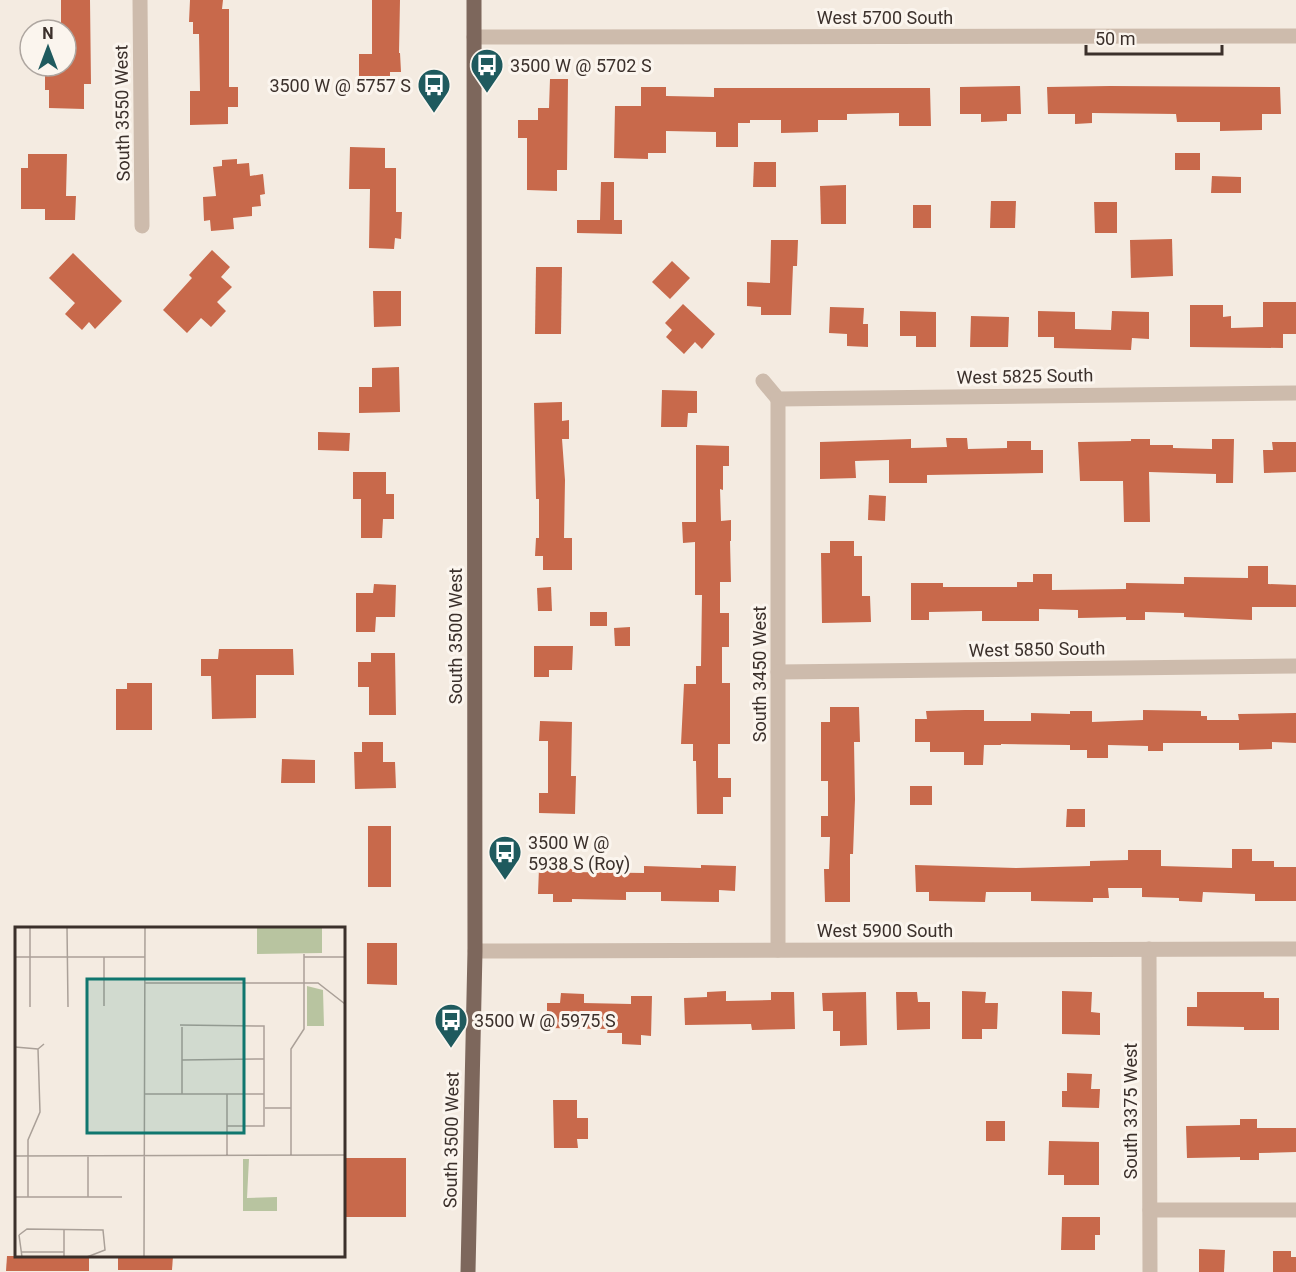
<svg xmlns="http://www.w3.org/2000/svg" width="1296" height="1272" font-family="Roboto,sans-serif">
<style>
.building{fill:#c8694b}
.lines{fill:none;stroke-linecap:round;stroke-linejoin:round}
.minor{stroke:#cdbbac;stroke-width:15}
.major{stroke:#7d675c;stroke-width:15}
.labels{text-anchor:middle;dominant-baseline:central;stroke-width:6;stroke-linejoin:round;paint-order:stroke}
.street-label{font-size:18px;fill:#3b302b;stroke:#fbf5ee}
.poi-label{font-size:18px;fill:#3b302b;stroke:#fbf5ee;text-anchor:start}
.inset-road{fill:none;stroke:#aaa098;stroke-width:1.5}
.view{fill:#0f766e;fill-opacity:0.15;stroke:#0f766e;stroke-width:3}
.inset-edge{fill:none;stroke:#3b302b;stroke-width:3}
</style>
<rect width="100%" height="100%" fill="#f4ebe1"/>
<!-- building -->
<g class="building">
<polygon points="61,0 90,0 91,84 84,84 84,109 49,108 49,90 45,90 45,69 57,69 57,66 66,66 66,30 61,30"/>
<polygon points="190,0 223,0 222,9 229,9 229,87 238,87 238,107 228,107 228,124 190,125 190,91 200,91 199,34 193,34 193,22 189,22"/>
<polygon points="372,0 400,0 399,53 400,53 401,72 390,72 390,83 359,83 359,54 372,54"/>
<polygon points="550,79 568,79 567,170 557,170 557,191 527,190 527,138 518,138 518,120 538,120 538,108 549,108"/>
<polygon points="1020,86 1021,114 1007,114 1007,121 981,122 981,114 960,114 960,87"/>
<polygon points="1110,86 1280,87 1281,114 1262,114 1262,130 1220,131 1220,122 1177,122 1176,114 1092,113 1092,123 1075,124 1075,114 1048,114 1047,87"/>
<polygon points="641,87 666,87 666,96 714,97 714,88 930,88 931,126 899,126 899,113 847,114 847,120 818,120 818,132 781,133 781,120 750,120 750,123 738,123 738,147 716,147 716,132 666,131 666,153 648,153 648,159 614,158 615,106 641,106"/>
<polygon points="350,147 385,148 385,168 396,168 396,212 402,212 401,239 395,238 394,249 369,248 370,189 349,189"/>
<rect x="1175" y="153" width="25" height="17"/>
<polygon points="28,154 67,154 66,196 76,196 75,220 45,220 45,209 21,209 21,168 28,168"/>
<polygon points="237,159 237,164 249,163 250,176 263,174 265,194 260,195 261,206 252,207 252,216 233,218 234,229 211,231 210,220 204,221 203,197 216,196 213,167 222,166 222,160"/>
<polygon points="754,162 776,162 776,187 753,187"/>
<polygon points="1212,176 1241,177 1241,193 1211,193"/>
<polygon points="601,182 614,182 614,220 622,220 622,234 577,233 577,220 600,220"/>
<polygon points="846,185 846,224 821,224 820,186"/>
<polygon points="991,201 1016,201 1015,228 990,228"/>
<polygon points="1094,202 1117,202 1117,233 1095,233"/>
<rect x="913" y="205" width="18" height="23"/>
<polygon points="1172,239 1173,276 1131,278 1130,240"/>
<polygon points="771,240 798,240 797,266 793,266 791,315 761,315 761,307 747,306 747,282 770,283"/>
<polygon points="212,250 230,267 221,277 232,287 217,302 226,311 211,327 201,318 187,333 163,310 192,278 189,275"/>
<polygon points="73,253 122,301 95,329 89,322 82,330 65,314 75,303 49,278"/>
<polygon points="672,261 690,278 670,299 652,282"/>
<polygon points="536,267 562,267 561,334 535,334"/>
<polygon points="373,291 401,291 401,326 374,327"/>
<polygon points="1263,302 1296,302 1296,334 1283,334 1283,348 1190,347 1190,305 1223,305 1223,317 1231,316 1231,328 1263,327"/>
<polygon points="683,304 715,334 702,349 695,342 684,354 666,337 672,330 665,323"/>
<polygon points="830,307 864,308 863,324 868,324 868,347 847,346 847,334 829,333"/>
<polygon points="900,311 936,312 936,347 916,347 916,336 900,336"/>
<polygon points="1038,311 1075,312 1075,329 1111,330 1112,311 1149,312 1149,339 1132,338 1131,350 1054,348 1054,337 1038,337"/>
<polygon points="971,316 1009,317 1008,347 970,347"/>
<polygon points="399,367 400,412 359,413 359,387 372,387 372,368"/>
<polygon points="662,390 697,391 697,413 688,413 687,427 661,427"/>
<polygon points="562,402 562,421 569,420 569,439 562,439 565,480 564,538 572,538 572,570 543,570 543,556 535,556 536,538 539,538 539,499 536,499 534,403"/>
<polygon points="318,432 350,433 349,451 318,450"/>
<polygon points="946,438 967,438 968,449 1007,448 1007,441 1031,441 1031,450 1043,450 1043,473 927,475 927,483 889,483 889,460 855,461 856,478 820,479 820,442 911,439 911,448 947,447"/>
<polygon points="1131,439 1150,439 1150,445 1173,445 1173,448 1212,449 1212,439 1234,439 1233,483 1216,483 1216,474 1149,472 1150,522 1124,522 1123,481 1080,481 1078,442 1131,441"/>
<polygon points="1272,442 1296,442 1296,472 1264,473 1263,450 1273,450"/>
<polygon points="696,445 729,446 729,466 723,466 723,490 720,489 721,521 731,520 731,541 730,541 731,582 720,582 720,613 729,613 729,647 722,647 722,683 730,683 730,744 718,744 718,778 731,778 731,797 723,797 723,814 697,814 696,761 693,761 693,744 681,744 684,684 696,684 696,666 701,666 702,595 695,595 695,542 683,543 682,522 696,522"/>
<polygon points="353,472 386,472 386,494 394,494 394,519 383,519 382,538 361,538 361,499 353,499"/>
<polygon points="869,495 886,496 885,521 868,520"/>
<polygon points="830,541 854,541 854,556 862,556 862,596 870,596 871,622 822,623 821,553 830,553"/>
<polygon points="1248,566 1268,566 1268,584 1296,585 1296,607 1252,607 1252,620 1184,617 1184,613 1145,612 1145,620 1126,620 1126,617 1078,618 1078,610 1039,609 1039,621 982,621 982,611 929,612 929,620 911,620 911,583 943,583 943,587 1017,587 1017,582 1033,582 1033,574 1052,574 1052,590 1126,589 1126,583 1184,584 1184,577 1248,578"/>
<polygon points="374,584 396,585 395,617 376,617 375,632 356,632 356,593 373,593"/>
<polygon points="551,587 552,611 538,611 537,588"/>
<rect x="590" y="612" width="17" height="14"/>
<polygon points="630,627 630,646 615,646 614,628"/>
<polygon points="534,646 573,646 572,670 549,670 549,677 534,677"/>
<polygon points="219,649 293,649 294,675 256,675 256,718 212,719 211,676 201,676 201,659 218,659"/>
<polygon points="371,653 395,653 396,715 369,715 369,687 358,687 358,662 371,662"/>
<polygon points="127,683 152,683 152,730 116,730 116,689 127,689"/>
<polygon points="830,707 859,707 860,742 854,742 855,799 853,854 850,854 850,902 825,902 824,869 829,869 830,837 821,837 821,816 828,816 828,781 821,781 821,722 830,722"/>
<polygon points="965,710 984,710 984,721 1031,721 1031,713 1070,714 1070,711 1092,711 1092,722 1143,720 1143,710 1201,711 1201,716 1207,716 1207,720 1239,720 1238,714 1296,713 1296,743 1272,742 1272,749 1239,750 1239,743 1163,743 1163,751 1148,751 1148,746 1108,745 1108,758 1087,758 1087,750 1070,750 1070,745 1001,744 1001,745 984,745 983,765 964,765 964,752 930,752 930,742 915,742 915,719 927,719 926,711"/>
<polygon points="540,721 572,722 571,776 576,776 575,814 539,813 539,793 548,793 548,741 539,741"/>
<polygon points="362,742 383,742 383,762 395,762 396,788 355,789 354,752 362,752"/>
<polygon points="282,759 315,760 315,783 281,783"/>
<rect x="910" y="786" width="22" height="19"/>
<polygon points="1067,809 1085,809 1085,827 1066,827"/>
<rect x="368" y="826" width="23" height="61"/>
<polygon points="1232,849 1252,849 1252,861 1274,861 1274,867 1296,867 1296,901 1255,901 1255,894 1203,892 1202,902 1179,901 1179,898 1142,897 1142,888 1108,888 1109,898 1093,898 1093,902 1031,901 1031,892 986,892 985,902 929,901 929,892 916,892 915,865 1016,868 1090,866 1090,861 1128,860 1128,850 1161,850 1161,866 1232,868"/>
<polygon points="701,865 736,866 735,891 719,890 719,902 661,901 661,892 626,892 626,900 572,899 572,902 553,902 553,894 538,894 539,868 573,869 572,872 644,873 644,866 701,868"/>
<polygon points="367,943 397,943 397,985 367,984"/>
<polygon points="726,991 726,1001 771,1000 771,992 794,992 795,1029 752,1030 751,1024 685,1025 684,998 707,997 707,992"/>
<polygon points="962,991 986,992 985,1003 998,1003 997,1029 982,1029 982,1039 962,1039"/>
<polygon points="1062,991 1092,992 1091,1012 1100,1013 1100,1035 1062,1034"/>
<polygon points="866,992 867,1045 840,1046 840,1031 833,1031 833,1011 823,1011 822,993"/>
<polygon points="896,992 917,992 918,1002 930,1002 930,1029 897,1030"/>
<polygon points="1197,992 1264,992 1264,998 1279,998 1279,1030 1244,1030 1244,1027 1187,1026 1187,1007 1197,1007"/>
<polygon points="561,993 584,994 584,1003 631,1004 631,996 652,996 651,1036 641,1035 641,1045 622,1044 622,1033 607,1033 608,1029 547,1028 547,1003 560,1003"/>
<polygon points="1067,1073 1092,1074 1091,1089 1100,1089 1099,1108 1062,1107 1062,1091 1067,1091"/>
<polygon points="553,1100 577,1100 577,1118 588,1118 588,1139 577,1139 578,1148 554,1148"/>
<polygon points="1240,1119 1257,1119 1257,1128 1296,1128 1296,1152 1259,1153 1259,1160 1240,1160 1240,1157 1187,1158 1186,1126 1240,1125"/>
<rect x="986" y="1121" width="19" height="20"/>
<polygon points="1049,1141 1099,1142 1099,1185 1064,1185 1064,1175 1048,1175"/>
<rect x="344" y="1158" width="62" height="59"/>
<polygon points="1062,1217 1100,1217 1100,1235 1095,1235 1095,1250 1061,1250"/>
<polygon points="1199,1249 1225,1250 1224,1272 1199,1272"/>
<polygon points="1273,1251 1291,1251 1291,1257 1296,1257 1296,1272 1273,1272"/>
<polygon points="7,1256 89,1256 89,1271 6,1271"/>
<polygon points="118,1256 173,1256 172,1270 118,1270"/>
</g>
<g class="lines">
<!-- minor -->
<g class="minor">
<polyline points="140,0 142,226"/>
<polyline points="474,37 1296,36"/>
<polyline points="763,381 778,399 1296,393"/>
<polyline points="778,399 778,950"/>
<polyline points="778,672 1296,666"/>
<polyline points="1149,949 1150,1272"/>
<polyline points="475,951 1296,949"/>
<polyline points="1150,1210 1296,1210"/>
</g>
<!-- major -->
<polyline class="major" points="468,1272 475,951 474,0"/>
</g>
<!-- icons -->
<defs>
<g id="bus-pin" transform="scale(1.725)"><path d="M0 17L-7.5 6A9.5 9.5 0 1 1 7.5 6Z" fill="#1f5a5e" stroke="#fbf5ee"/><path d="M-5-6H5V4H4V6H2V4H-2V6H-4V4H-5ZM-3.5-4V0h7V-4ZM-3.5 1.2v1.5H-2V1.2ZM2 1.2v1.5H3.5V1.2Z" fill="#fff"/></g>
</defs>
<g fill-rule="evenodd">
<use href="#bus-pin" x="487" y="65"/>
<use href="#bus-pin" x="434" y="85"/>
<use href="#bus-pin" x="505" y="852"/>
<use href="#bus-pin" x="451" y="1020"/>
</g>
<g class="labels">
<!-- street labels -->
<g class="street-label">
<text x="885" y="17">West 5700 South</text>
<text transform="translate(122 113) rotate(-91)">South 3550 West</text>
<text transform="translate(1025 376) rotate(-1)">West 5825 South</text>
<text transform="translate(455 636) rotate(-90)">South 3500 West</text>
<text transform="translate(1037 649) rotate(-1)">West 5850 South</text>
<text transform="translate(759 674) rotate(-90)">South 3450 West</text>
<text x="885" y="930">West 5900 South</text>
<text transform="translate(1130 1111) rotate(-90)">South 3375 West</text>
<text transform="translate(451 1140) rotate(-89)">South 3500 West</text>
</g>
<!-- poi labels -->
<g class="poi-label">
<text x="510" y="65">3500 W @ 5702 S</text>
<text x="411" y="85" text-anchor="end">3500 W @ 5757 S</text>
<text x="528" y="842">3500 W @<tspan x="528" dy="21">5938 S (Roy)</tspan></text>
<text x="474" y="1020">3500 W @ 5975 S</text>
</g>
</g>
<!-- overview -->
<g transform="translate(15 927)">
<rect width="330" height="330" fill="#f4ebe1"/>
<path d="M242,0H307V26L242,27ZM292,59L308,63L309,99H292ZM228,232H234L232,271L262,270V284H228Z" fill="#b8c4a0"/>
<path class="inset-road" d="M15,0V80M52,0L53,80M0,30H130M89,30V79M289,30H330M130,56H303L330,77M165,98L249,99V199H212M167,100V167M0,120L23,122M167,133L249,132M130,167H249M212,167V229M250,181H276M276,228V122L289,102V27M0,229L330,228M73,229V270M0,270H107M13,270V213L25,185L23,122L29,117M4,308L12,302L88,303L90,323L72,330M4,308L7,330M7,325H49M49,330V303M129,330L130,0"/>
<path class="view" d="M72,52H229V206H72Z"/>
<rect width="330" height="330" class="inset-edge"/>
</g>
<!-- north arrow -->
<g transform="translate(48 48)"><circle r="28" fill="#fbf5ee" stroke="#aea6a0" stroke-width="1.5"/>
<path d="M0-4.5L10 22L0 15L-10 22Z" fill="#1f5a5e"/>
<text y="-9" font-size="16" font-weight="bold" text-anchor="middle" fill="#3b302b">N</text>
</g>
<!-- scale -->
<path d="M1086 45v9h136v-9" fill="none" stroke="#3b302b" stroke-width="3"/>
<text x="1095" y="45" font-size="18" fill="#3b302b" stroke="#fbf5ee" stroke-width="4.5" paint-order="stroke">50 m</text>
</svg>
